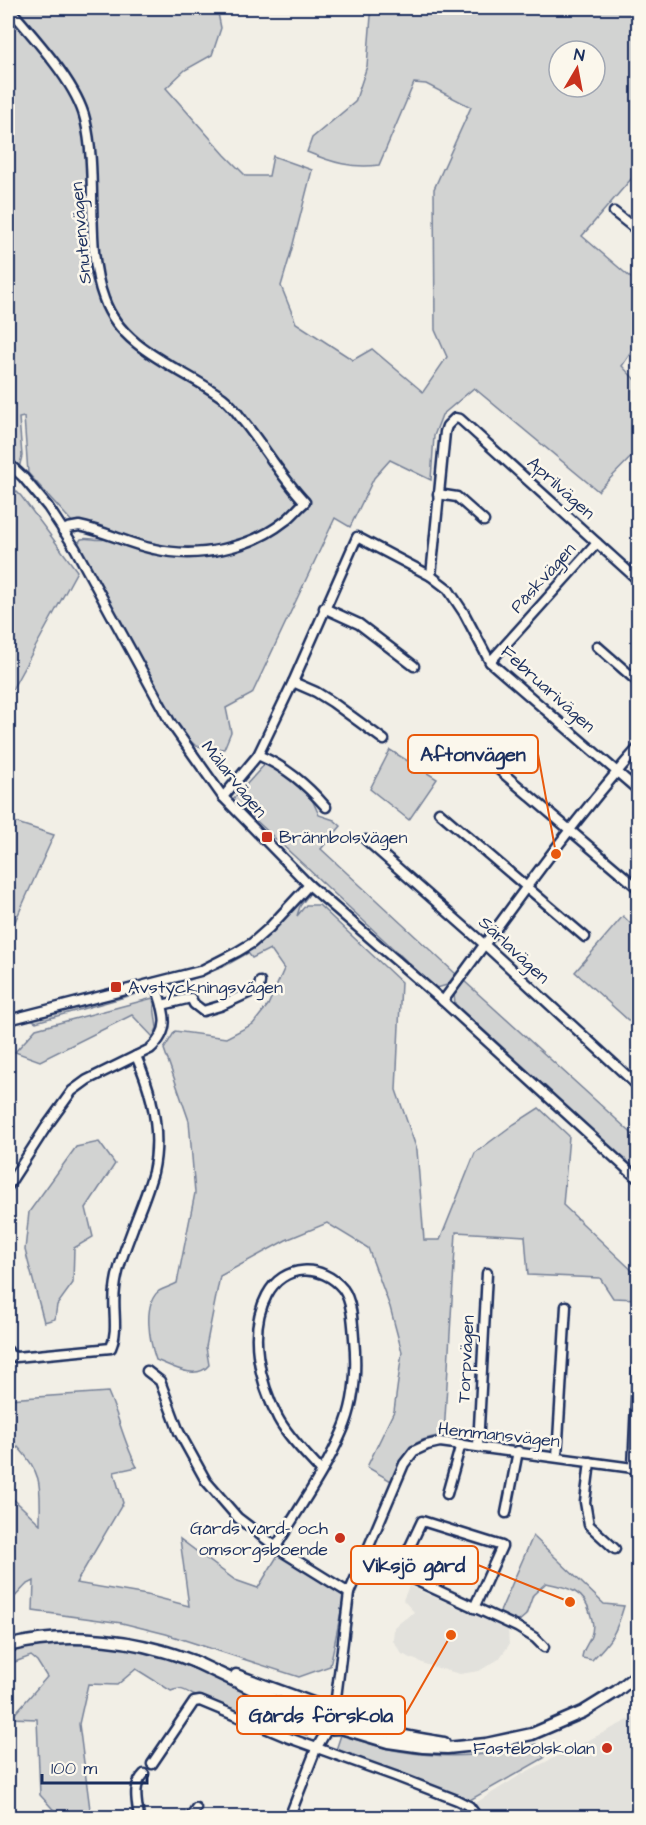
<svg xmlns="http://www.w3.org/2000/svg" width="646" height="1825" font-family="'Architects Daughter',sans-serif">
<style>
.built{fill:#e2e1dc}
.green{fill:#d2d3d2;stroke:#768198;stroke-width:1.5;fill-rule:evenodd}
.lines{fill:none;stroke-linecap:round;stroke-linejoin:round}
.minor-casing{stroke:#1b2f5e;stroke-width:13}
.major-casing{stroke:#1b2f5e;stroke-width:15}
.minor{stroke:#fbf7ec;stroke-width:8}
.major{stroke:#fbf7ec;stroke-width:10}
.poi-dot{fill:#c8321e;stroke:#fbf7ec;stroke-width:2}
.labels{text-anchor:middle;dominant-baseline:central;stroke-width:5;stroke-linejoin:round;paint-order:stroke}
.street-label{font-size:18px;fill:#1b2f5e;stroke:#fbf7ec}
.poi-label{font-size:18px;fill:#1b2f5e;stroke:#fbf7ec;text-anchor:start}
.leader{fill:none;stroke:#e8590c;stroke-width:2}
.callout-dot{fill:#e8590c;stroke:#fbf7ec;stroke-width:2}
.callout{fill:#fbf7ec;stroke:#e8590c;stroke-width:2}
.callout-label{font-size:20px;text-anchor:middle;font-weight:bold;fill:#1b2f5e}
</style>
<rect width="100%" height="100%" fill="#f2efe6"/>
<filter id="ink" filterUnits="userSpaceOnUse"><feTurbulence type="fractalNoise" baseFrequency=".0167" numOctaves="2"/><feDisplacementMap in="SourceGraphic" scale="12" xChannelSelector="R" yChannelSelector="G"/><feConvolveMatrix kernelMatrix="1 2 1 2 8 2 1 2 1" color-interpolation-filters="sRGB"/></filter>
<g filter="url(#ink)">
<!-- built -->
<g class="built">
<polygon points="409,1586 508,1630 509,1645 499,1659 479,1671 460,1674 427,1665 402,1654 393,1641 394,1627 414,1612 403,1600"/>
<polygon points="638,1715 638,1817 484,1817 474,1804 522,1774"/>
</g>
<!-- green -->
<g class="green">
<path d="M8,8H217L221,28L212,55L185,70L166,88L225,155L246,176H269L273,156L312,170L291,252L281,286L296,323L353,360L372,349L423,392L447,357L435,330L434,189L471,107L426,84L414,83L379,165C353,169 331,162 307,152L312,138L355,102L367,66L371,16L368,8H638V171L582,236L638,284V342L622,366L638,383V450L598,491L474,388L442,415L434,436L431,480L390,460L374,478L350,527L335,518L252,694L226,708L231,732L224,749L196,746L181,732L77,545L81,539C89,537 97,541 105,539L97,527H81L73,523L28,473L24,417L19,418L22,456L19,468L8,457ZM559,51H595V87H559Z"/>
<polygon points="8,483 21,496 77,571 8,697"/>
<polygon points="390,750 437,779 409,820 370,789"/>
<polygon points="266,763 283,773 310,795 319,815 334,820 341,826 321,849 456,974 447,985 437,988 428,981 233,799"/>
<polygon points="8,820 54,835 8,937"/>
<path d="M310,893L300,906L297,916L306,905H319L401,982L396,1090L417,1150L424,1240H440L475,1153L514,1124L539,1108L569,1136L563,1205L638,1276V1299L613,1298L600,1278L528,1275L525,1236L456,1232L444,1435C407,1440 407,1451 391,1481L367,1467L394,1411L402,1352L390,1307L368,1248L327,1223L286,1240L220,1276L206,1347L209,1365C196,1381 172,1366 156,1360C150,1343 142,1304 159,1291C164,1288 172,1286 177,1283L195,1193L189,1121L164,1049L175,1031L226,1038L253,1024L268,1005L284,969L270,949L252,958L248,953L223,967L190,980L189,976L271,930L304,896Z"/>
<polygon points="623,916 638,931 638,1029 575,972"/>
<polygon points="463,980 638,1139 638,1171 455,1004 454,993"/>
<polygon points="146,988 150,990 36,1022 31,1019"/>
<polygon points="153,998 157,1028 153,1037 132,1015 40,1061 15,1052 36,1029"/>
<polygon points="99,1142 115,1164 86,1208 93,1237 74,1248 73,1283 57,1305 55,1319 44,1322 25,1250 29,1212 76,1147"/>
<path d="M108,1392C119,1417 124,1443 137,1467L114,1472L123,1503L76,1583L147,1595L189,1606L180,1539L235,1580L258,1588L278,1555L339,1589L344,1597L330,1666L299,1677L166,1634L122,1623L33,1611L34,1581L26,1585L8,1604V1494L40,1524C40,1488 44,1475 18,1447L8,1458V1399Z"/>
<path d="M533,1536L604,1604L624,1606C616,1633 612,1640 592,1660L582,1658C582,1649 588,1645 591,1636C594,1627 593,1622 590,1613C585,1591 567,1587 546,1583L533,1595L526,1615L518,1622L499,1614Z"/>
<path d="M75,1642L134,1648L161,1656L191,1667L304,1718L313,1725L311,1734L306,1735L193,1695C185,1690 179,1687 171,1691L136,1669L117,1685L88,1684L79,1724L91,1817H60L40,1795L37,1719L11,1718L47,1677L37,1661L31,1656L12,1663L8,1667V1651L44,1643Z"/>
<path d="M341,1735C360,1740 379,1748 399,1751C446,1759 491,1757 536,1744L544,1758L470,1800L336,1750Z"/>
</g>
<g class="lines">
<!-- minor casing -->
<g class="minor-casing">
<g id="minor">
<path d="M9,8C33,37 76,82 85,119C99,176 84,246 104,299C122,351 183,368 223,398C232,405 238,414 244,422C265,448 282,478 305,502C298,508 292,516 285,521C250,549 197,559 154,549C128,544 105,531 79,526L68,528L63,531"/>
<polyline points="614,212 638,231"/>
<polyline points="8,463 23,477 48,507 75,548 170,722 223,797 309,885 443,1001 638,1179"/>
<polyline points="438,494 457,497 484,521"/>
<polyline points="431,576 445,432 447,426 455,418 460,419 638,580"/>
<polyline points="324,608 359,624 414,666"/>
<polyline points="597,646 638,682"/>
<polyline points="490,662 597,543"/>
<polyline points="293,682 316,692 332,702 384,740"/>
<polyline points="469,749 484,757 638,888"/>
<path d="M258,755C286,767 306,784 326,807"/>
<polyline points="223,797 258,755 293,682 357,537 431,576 448,589 464,613 490,662 638,790"/>
<polyline points="439,812 585,937"/>
<polyline points="366,840 485,945 638,1086"/>
<path d="M443,1001C506,916 567,827 638,748"/>
<polyline points="162,1005 191,998 194,1004 203,1011 220,1006 259,988 260,982"/>
<polyline points="8,1020 200,971 237,952 252,943 269,928 309,885"/>
<path d="M8,1186L46,1127L72,1091L87,1080L150,1049C174,1028 163,1009 155,983"/>
<path d="M8,1351L10,1355L16,1357L111,1348C119,1329 112,1309 115,1289C117,1268 126,1247 133,1228C140,1209 148,1191 153,1172C162,1132 152,1092 136,1056"/>
<polyline points="147,1371 160,1381 179,1432 206,1481 238,1518 283,1552 349,1593"/>
<polyline points="478,1446 487,1273"/>
<polyline points="557,1457 566,1306"/>
<polyline points="590,1462 585,1502 589,1525 615,1549"/>
<polyline points="447,1494 461,1444"/>
<polyline points="506,1513 518,1451"/>
<path d="M276,1547C298,1509 325,1472 342,1432C355,1403 357,1369 354,1338C353,1324 352,1301 343,1289C322,1263 283,1264 267,1295C247,1332 260,1383 278,1418C289,1438 306,1454 321,1471"/>
<polyline points="363,1556 517,1627 535,1638 544,1647"/>
<polyline points="398,1572 422,1521 502,1546 474,1608"/>
<polyline points="335,1706 349,1593 404,1464 414,1451 427,1445 440,1442 633,1468 638,1358"/>
<polyline points="152,1764 194,1702 200,1701 289,1738 395,1776 457,1800 469,1806 478,1818"/>
<path d="M139,1818C137,1802 132,1786 144,1774"/>
<polyline points="190,1818 196,1808"/>
<polyline points="289,1818 316,1749 327,1730"/>
</g>
</g>
<!-- major casing -->
<g class="major-casing">
<g id="major">
<path d="M8,1646C57,1633 114,1637 163,1651C175,1654 187,1659 198,1663"/>
<polyline points="193,1661 305,1714 323,1729 341,1728 388,1742 423,1747 447,1748 486,1744 532,1734 583,1712 617,1691 638,1674"/>
<polyline points="236,1675 321,1706"/>
<polyline points="318,1708 325,1704 335,1706 340,1714 340,1721"/>
<path d="M340,1714C371,1732 410,1737 444,1743"/>
</g>
</g>
<!-- minor -->
<use href="#minor" class="minor"/>
<!-- major -->
<use href="#major" class="major"/>
</g>
</g>
<!-- markers -->
<g class="poi-dot">
<rect x="261" y="831" width="12" height="12" rx="3"/>
<rect x="110" y="981" width="12" height="12" rx="3"/>
<circle cx="340" cy="1538" r="6"/>
<circle cx="607" cy="1748" r="6"/>
</g>
<g class="labels">
<!-- street labels -->
<g class="street-label">
<text transform="translate(81 233) rotate(-95)">Snutenvägen</text>
<text transform="translate(561 488) rotate(42)">Aprilvägen</text>
<text transform="translate(543 578) rotate(-48)">Påskvägen</text>
<text transform="translate(548 689) rotate(42)">Februarivägen</text>
<text transform="translate(234 779) rotate(51)">Mälarvägen</text>
<text transform="translate(514 950) rotate(43)">Särlavägen</text>
<text transform="translate(466 1359) rotate(-87)">Torpvägen</text>
<text transform="translate(499 1435) rotate(6)">Hemmansvägen</text>
</g>
<!-- poi labels -->
<g class="poi-label">
<text x="279" y="837">Brännbolsvägen</text>
<text x="128" y="987">Avstyckningsvägen</text>
<text x="328" y="1528" text-anchor="end">Gårds vård- och<tspan x="328" dy="21">omsorgsboende</tspan></text>
<text x="595" y="1748" text-anchor="end">Fastebolskolan</text>
</g>
</g>
<!-- callouts -->
<path class="leader" d="M556 854L538 754M570 1602L478 1565M451 1635L405 1715"/>
<g class="callout-dot">
<circle cx="556" cy="854" r="6"/>
<circle cx="570" cy="1602" r="6"/>
<circle cx="451" cy="1635" r="6"/>
</g>
<g class="callout">
<rect x="408" y="735" width="130" height="38" rx="6"/>
<rect x="351" y="1546" width="127" height="38" rx="6"/>
<rect x="237" y="1696" width="168" height="38" rx="6"/>
</g>
<g class="callout-label">
<text x="473" y="761">Aftonvägen</text>
<text x="414" y="1572">Viksjö gård</text>
<text x="321" y="1722">Gårds förskola</text>
</g>
<!-- margin -->
<rect width="646" height="1825" fill="none" stroke="#fbf7ec" stroke-width="30"/>
<rect x="15" y="15" width="616" height="1795" fill="none" stroke="#1b2f5e" stroke-width="2" filter="url(#ink)"/>
<!-- north arrow -->
<g transform="translate(577 69) rotate(10)"><circle r="28" fill="#fbf7ec" stroke="#a1a7b3" stroke-width="1.5"/>
<path d="M0-4.5L10 22L0 15L-10 22Z" fill="#c8321e"/>
<text y="-9" font-size="16" font-weight="bold" text-anchor="middle" fill="#1b2f5e">N</text>
</g>
<!-- scale -->
<path d="M42 1774v9h105v-9" fill="none" stroke="#1b2f5e" stroke-width="3"/>
<text x="51" y="1774" font-size="18" fill="#1b2f5e" stroke="#fbf7ec" stroke-width="4.5" paint-order="stroke">100 m</text>
</svg>
